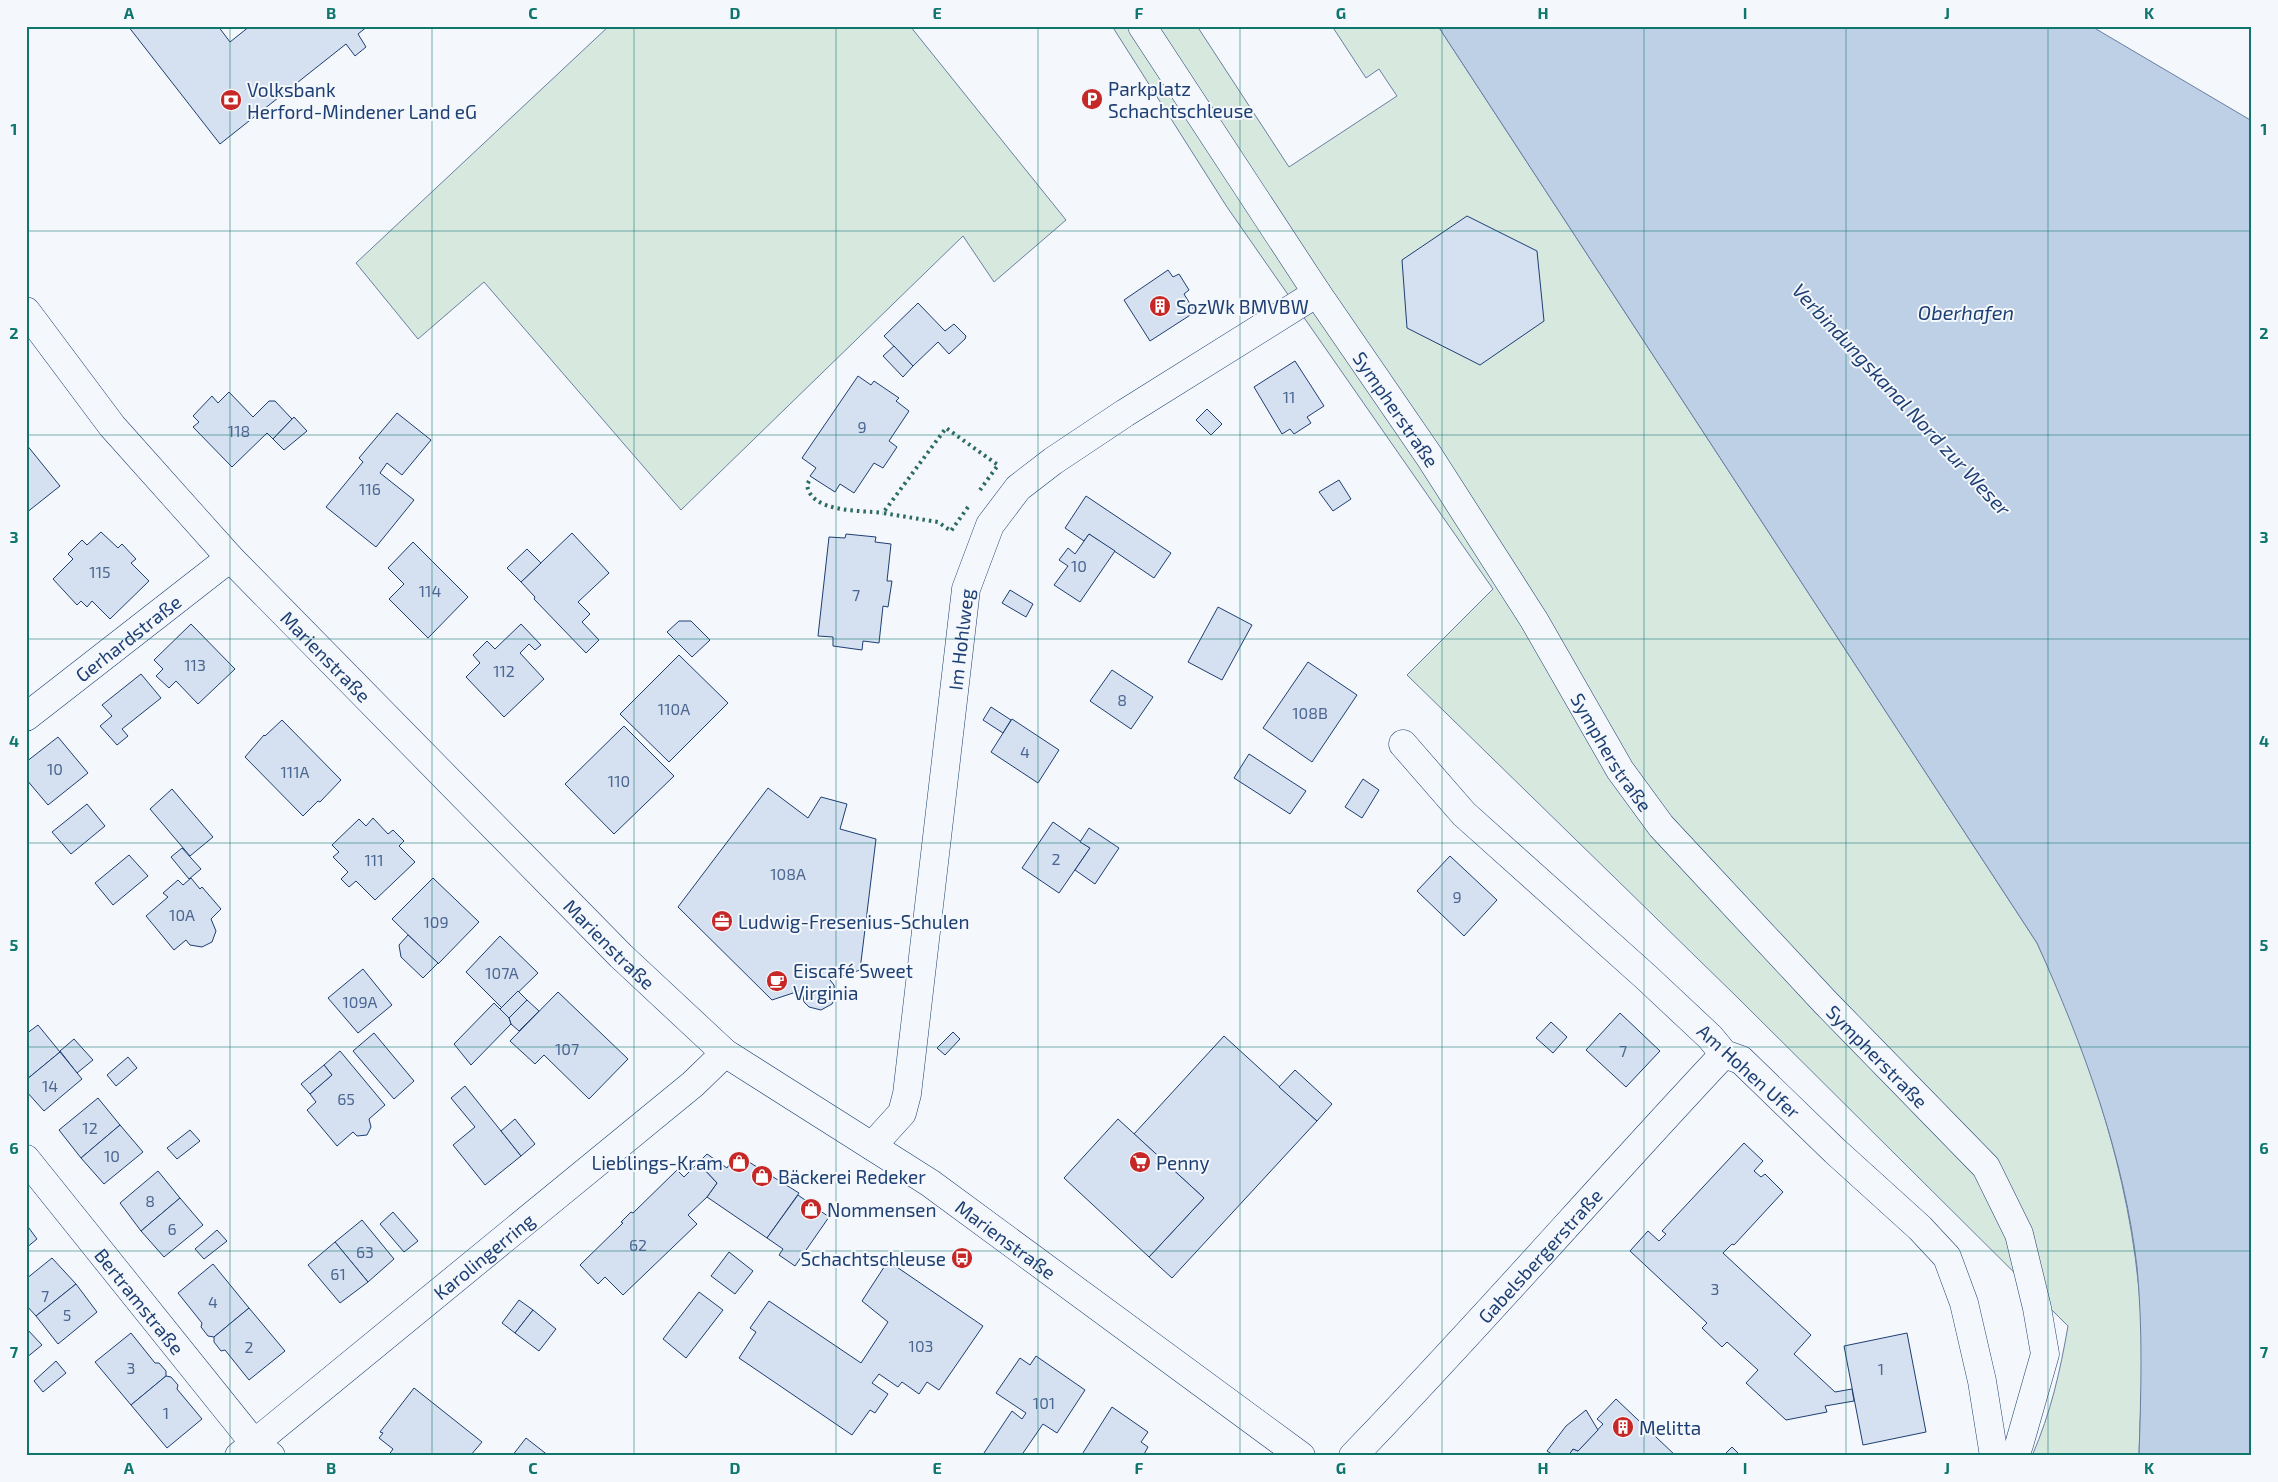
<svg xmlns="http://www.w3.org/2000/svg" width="2278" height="1482" font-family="'Exo 2',sans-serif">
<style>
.green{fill:#d7e8df;stroke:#687fa3}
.water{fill:#bed0e5;stroke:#687fa3}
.building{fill:#d5e0f0;stroke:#1d3f73}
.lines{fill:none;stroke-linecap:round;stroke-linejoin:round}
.minor-casing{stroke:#1d3f73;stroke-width:29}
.primary-casing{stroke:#1d3f73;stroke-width:29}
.minor{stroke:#f4f7fb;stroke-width:28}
.primary{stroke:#f4f7fb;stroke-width:28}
.hedge{stroke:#2c6c60;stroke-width:4;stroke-dasharray:2.5 4;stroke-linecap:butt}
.grid{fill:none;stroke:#0f766e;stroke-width:1;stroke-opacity:0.55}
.labels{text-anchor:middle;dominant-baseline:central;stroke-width:4;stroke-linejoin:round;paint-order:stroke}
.number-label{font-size:16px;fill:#4b6792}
.poi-label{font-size:19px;fill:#1d3f73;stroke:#f4f7fb;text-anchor:start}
.street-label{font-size:19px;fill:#1d3f73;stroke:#f4f7fb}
.water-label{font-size:20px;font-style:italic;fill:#1d3f73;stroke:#f4f7fb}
.neatline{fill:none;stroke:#0f766e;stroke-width:2}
.grid-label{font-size:16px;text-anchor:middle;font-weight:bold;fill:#0f766e}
</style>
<rect width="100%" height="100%" fill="#f4f7fb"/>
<!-- green -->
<g class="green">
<polygon points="609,26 910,26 1066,220 994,282 963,236 681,510 484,282 418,339 356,263"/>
<path d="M1112,26H1197L1289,167L1397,96L1379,69L1366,78L1332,26H1438L2037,943C2095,1065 2137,1199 2142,1335C2143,1375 2140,1416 2139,1456H2032C2051,1412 2060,1372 2068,1326L1738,998L1407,675L1493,589L1227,207Z"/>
</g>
<!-- water -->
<path class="water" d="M1438,26H2091L2252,121V1456H2139C2141,1393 2143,1330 2137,1267C2124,1155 2083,1045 2037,943Z"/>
<!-- building -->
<g class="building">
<polygon points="128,26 218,26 230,42 250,26 368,26 358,34 366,47 355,56 346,44 220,144"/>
<polygon points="1467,216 1537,251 1544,321 1480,365 1407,328 1402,260"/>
<polygon points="1168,270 1173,277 1179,274 1189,290 1184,294 1195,312 1150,341 1124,300"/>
<polygon points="918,303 945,331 954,324 966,336 965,339 949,354 938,342 913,366 884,336"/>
<polygon points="894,346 913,366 903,377 883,356"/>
<polygon points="1295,361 1324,406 1307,417 1311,423 1294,434 1290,429 1282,434 1254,387"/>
<polygon points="858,376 871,385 874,381 899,398 896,401 909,411 889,441 897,447 883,468 874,463 854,493 840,484 835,492 810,476 816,468 802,458"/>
<polygon points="229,392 253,417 269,401 275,401 292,419 273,439 267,433 232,467 193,427 199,422 193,416 212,396 218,403"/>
<polygon points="1207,409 1222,424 1211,435 1196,420"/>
<polygon points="397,413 431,440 402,475 387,463 380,473 414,500 376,547 326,507 363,462 359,458"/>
<polygon points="294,417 307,431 284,450 273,439"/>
<polygon points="26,444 60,486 26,513"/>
<polygon points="1339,480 1351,499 1333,511 1319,492"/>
<polygon points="1086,496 1171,553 1154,578 1089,534 1084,541 1065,528"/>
<polygon points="101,532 118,548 122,544 136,559 131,563 149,581 110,619 92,601 87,607 81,601 77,605 53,579 73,559 68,554 82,540 87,545"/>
<polygon points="572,533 609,573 578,602 590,614 582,622 599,640 586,653 534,599 535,597 521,582"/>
<polygon points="846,534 876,537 875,542 891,544 887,581 892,581 888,607 883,606 879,643 863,641 862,650 833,646 833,637 818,636 829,537 845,538"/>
<polygon points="1089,534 1115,551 1080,602 1054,585 1068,566 1059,560 1068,548 1075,554"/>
<polygon points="413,542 468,597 428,638 389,599 404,584 388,568"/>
<polygon points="527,549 541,563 521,582 507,568"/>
<polygon points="1010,590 1033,604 1026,617 1002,603"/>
<polygon points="1218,607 1252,625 1222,680 1188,662"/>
<polygon points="679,621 691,621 710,640 692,657 667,632"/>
<polygon points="191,624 235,669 198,704 176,681 169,688 156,676 163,669 154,660"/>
<polygon points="521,624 541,645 535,650 529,644 520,653 544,679 504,717 466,677 480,663 473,655 487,641 495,649"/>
<polygon points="679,655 728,703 669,762 620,714"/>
<polygon points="1308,662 1357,695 1312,762 1263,728"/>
<polygon points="1112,670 1153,697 1131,729 1090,701"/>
<polygon points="141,674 161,698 122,729 128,736 117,745 100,726 112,716 102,705"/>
<polygon points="991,707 1011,720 1003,733 983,720"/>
<polygon points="1012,719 1059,750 1038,783 991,752"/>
<polygon points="282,720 341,780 320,802 318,801 303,816 245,757 264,735 265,736"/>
<polygon points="624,726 674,776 614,834 565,784"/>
<polygon points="58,737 88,773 48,805 26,779 26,762"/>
<polygon points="1249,754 1306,791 1290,814 1234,778"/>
<polygon points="1363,779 1379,790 1362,818 1345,807"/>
<polygon points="768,788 808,818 821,797 847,804 840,829 876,839 860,970 830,980 834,985 835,998 832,1004 821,1010 809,1007 804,1002 802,990 772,1000 678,907"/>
<polygon points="172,789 213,837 190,856 150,809"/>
<polygon points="87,804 105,826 71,854 52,832"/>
<polygon points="373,818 388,834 393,830 404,841 399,846 415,862 375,900 356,881 349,887 341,879 348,872 333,857 339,852 332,845 359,819 366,826"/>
<polygon points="1053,822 1090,848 1059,893 1022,868"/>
<polygon points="1089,828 1119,848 1095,884 1075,870 1090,848 1080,842"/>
<polygon points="182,848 201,869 189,879 171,857"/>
<polygon points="129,855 148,876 113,905 95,883"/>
<polygon points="1450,856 1497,900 1464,936 1417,891"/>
<polygon points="191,878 200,889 202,887 221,909 211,919 216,931 212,942 202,947 190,945 186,940 174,950 146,916 168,897 163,893 178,880 183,885"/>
<polygon points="433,878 479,922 438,964 392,919"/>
<polygon points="408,935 438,963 423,978 401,957 399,945"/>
<polygon points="500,936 538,973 502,1008 466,972"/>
<polygon points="363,969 392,1005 358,1033 328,998"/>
<polygon points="518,991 527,1000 509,1018 500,1009"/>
<polygon points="558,992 628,1059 589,1099 544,1055 535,1064 510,1041"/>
<polygon points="527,1000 539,1011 519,1031 511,1024 509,1018"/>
<polygon points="494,1003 509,1018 511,1024 471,1065 454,1044"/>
<polygon points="1620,1013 1660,1051 1626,1087 1586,1050"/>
<polygon points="1551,1022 1567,1037 1553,1053 1536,1038"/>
<polygon points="38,1025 60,1052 26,1080 26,1034"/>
<polygon points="953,1032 960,1039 945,1055 937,1048"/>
<polygon points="374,1033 414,1081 394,1099 353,1051"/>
<polygon points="1224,1036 1317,1121 1172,1278 1149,1257 1204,1198 1134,1134"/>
<polygon points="74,1039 93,1060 77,1073 60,1051"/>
<polygon points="340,1051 385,1105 369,1119 371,1127 367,1135 357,1136 353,1132 337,1146 307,1110 316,1102 310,1094 332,1075 324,1065"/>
<polygon points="60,1052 82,1079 44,1111 26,1091 26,1080"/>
<polygon points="128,1057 137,1068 116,1086 107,1075"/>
<polygon points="324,1065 332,1075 310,1094 301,1084"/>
<polygon points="1295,1070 1332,1104 1317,1121 1279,1087"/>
<polygon points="465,1086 521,1156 485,1185 453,1145 475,1127 451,1098"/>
<polygon points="98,1098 120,1125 81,1158 59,1130"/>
<polygon points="515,1119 535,1144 521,1156 501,1131"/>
<polygon points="1118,1119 1204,1198 1149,1257 1064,1178"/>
<polygon points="120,1125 143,1152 104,1184 81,1158"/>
<polygon points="190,1130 200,1141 177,1159 167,1148"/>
<polygon points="1744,1143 1763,1161 1754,1171 1761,1177 1765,1174 1783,1192 1734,1245 1732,1244 1723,1253 1811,1335 1794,1354 1835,1392 1852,1389 1854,1401 1825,1406 1827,1412 1786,1420 1746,1383 1758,1370 1727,1342 1722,1347 1702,1328 1707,1323 1630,1251 1648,1231 1659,1241 1666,1234 1662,1231"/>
<polygon points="707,1154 727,1168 736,1154 799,1193 767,1238 707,1197 717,1183 698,1163"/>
<polygon points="698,1163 717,1183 707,1197 688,1215 697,1224 623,1295 605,1277 598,1284 580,1265 623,1223 621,1222 631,1212 633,1213 677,1170 684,1177"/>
<polygon points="158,1171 180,1198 141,1231 120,1203"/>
<polygon points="798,1195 829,1217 795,1266 779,1255 783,1249 767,1238"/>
<polygon points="180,1198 203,1225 164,1257 141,1231"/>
<polygon points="393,1212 418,1241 404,1252 380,1224"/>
<polygon points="362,1220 394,1259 368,1282 335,1242"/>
<polygon points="26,1224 37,1239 26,1248"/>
<polygon points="217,1230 227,1241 204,1259 195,1249"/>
<polygon points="335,1242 368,1282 340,1303 308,1265"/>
<polygon points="729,1252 753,1271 735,1294 711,1276"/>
<polygon points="52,1258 76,1284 36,1316 26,1305 26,1279"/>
<polygon points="888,1261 983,1326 939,1390 927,1382 919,1394 902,1382 898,1387 879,1374 872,1383 888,1394 875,1413 870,1410 852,1435 739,1358 756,1332 750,1328 769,1301 861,1363 888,1322 862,1301"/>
<polygon points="213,1264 249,1308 214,1337 208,1336 201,1327 202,1323 178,1293"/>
<polygon points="76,1284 97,1312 58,1344 36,1316"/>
<polygon points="699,1292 723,1310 686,1358 663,1339"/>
<polygon points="519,1300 533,1310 515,1333 502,1323"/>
<polygon points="249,1308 285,1351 249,1380 225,1350 221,1351 214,1342 214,1337"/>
<polygon points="533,1310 556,1329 539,1351 515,1333"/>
<polygon points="26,1328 42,1345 26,1358"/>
<polygon points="131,1333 155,1363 159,1363 166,1371 166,1376 131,1405 95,1362"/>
<polygon points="1907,1333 1926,1432 1863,1445 1844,1346"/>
<polygon points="1036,1356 1085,1390 1057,1433 1043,1424 1021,1456 982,1456 1012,1411 1022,1419 1026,1413 996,1393 1020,1358 1030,1365"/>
<polygon points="56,1361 66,1373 43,1392 34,1381"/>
<polygon points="166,1376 171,1377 178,1385 177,1389 202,1419 167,1448 131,1405"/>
<polygon points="414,1388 482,1442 470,1456 388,1456 393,1449 379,1438 383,1433 380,1432"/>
<polygon points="1616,1399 1676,1456 1568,1456 1573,1449 1578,1451 1603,1424 1597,1419"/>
<polygon points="1112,1407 1148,1432 1141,1442 1148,1447 1143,1456 1081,1456"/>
<polygon points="1586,1410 1598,1430 1578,1451 1573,1449 1568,1456 1555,1456 1547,1451 1566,1426"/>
<polygon points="526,1438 549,1456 512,1456"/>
<polygon points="1732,1447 1741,1456 1723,1456"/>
</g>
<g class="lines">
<!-- minor casing -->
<g class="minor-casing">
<g id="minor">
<path id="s1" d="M1142,26L1317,293L1429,456L1534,620L1620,770L1661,826L1825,1002L1986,1167L2019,1234L2037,1308L2045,1354L2019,1445L2014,1456"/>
<path id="s2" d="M26,717L230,558"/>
<polyline points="1403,744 1464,814 1646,977 1710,1037 1724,1054 1741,1060 1835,1151 1920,1228 1947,1257 1964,1303 1982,1381 1994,1456"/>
<path id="s3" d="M872,1146L902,1113L907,1094L966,589L990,525L1018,488L1053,461L1125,413L1317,293"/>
<path id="s4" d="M26,1159L254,1443L271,1456"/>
<path id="s5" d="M239,1456L693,1084L725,1053"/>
<path id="s6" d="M1353,1456C1480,1325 1599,1187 1724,1054"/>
</g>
</g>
<!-- primary casing -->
<g class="primary-casing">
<g id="primary">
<path id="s7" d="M26,311L112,426L230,558L621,956L725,1053L930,1183L1301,1456"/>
</g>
</g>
<!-- minor -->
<use href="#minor" class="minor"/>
<!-- primary -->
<use href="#primary" class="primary"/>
<!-- hedge -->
<g class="hedge">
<path d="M809,481L807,485C811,513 860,510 883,513"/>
<polyline points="968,507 951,531 938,522 883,513 946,428 998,465 980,490"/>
</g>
</g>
<!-- grid -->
<path class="grid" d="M230,26V1456M432,26V1456M634,26V1456M836,26V1456M1038,26V1456M1240,26V1456M1442,26V1456M1644,26V1456M1846,26V1456M2048,26V1456M26,231H2252M26,435H2252M26,639H2252M26,843H2252M26,1047H2252M26,1251H2252"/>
<!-- icons -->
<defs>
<g id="parking-disc" transform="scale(1.125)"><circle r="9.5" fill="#c62828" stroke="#f4f7fb"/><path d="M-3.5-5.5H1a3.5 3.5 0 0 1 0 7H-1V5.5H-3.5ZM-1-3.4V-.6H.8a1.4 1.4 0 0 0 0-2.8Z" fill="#fff"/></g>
<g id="bank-disc" transform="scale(1.125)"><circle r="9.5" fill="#c62828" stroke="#f4f7fb"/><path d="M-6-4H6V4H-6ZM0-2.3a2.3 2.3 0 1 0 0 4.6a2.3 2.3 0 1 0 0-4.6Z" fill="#fff"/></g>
<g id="building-disc" transform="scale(1.125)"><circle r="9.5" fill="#c62828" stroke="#f4f7fb"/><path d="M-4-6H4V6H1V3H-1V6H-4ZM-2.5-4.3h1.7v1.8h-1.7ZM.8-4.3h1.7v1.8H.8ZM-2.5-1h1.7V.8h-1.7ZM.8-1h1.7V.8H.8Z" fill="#fff"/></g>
<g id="office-disc" transform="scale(1.125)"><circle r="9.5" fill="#c62828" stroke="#f4f7fb"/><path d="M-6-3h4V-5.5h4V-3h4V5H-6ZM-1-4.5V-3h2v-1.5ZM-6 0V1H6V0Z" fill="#fff"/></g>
<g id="cafe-disc" transform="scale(1.125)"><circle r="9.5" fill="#c62828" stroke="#f4f7fb"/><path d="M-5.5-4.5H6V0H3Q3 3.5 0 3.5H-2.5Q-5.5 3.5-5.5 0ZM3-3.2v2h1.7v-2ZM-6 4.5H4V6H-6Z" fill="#fff"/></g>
<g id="shop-disc" transform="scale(1.125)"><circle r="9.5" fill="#c62828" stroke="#f4f7fb"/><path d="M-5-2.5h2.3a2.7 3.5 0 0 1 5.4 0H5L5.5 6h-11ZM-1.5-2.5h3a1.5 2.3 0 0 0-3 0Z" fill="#fff"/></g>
<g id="supermarket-disc" transform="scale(1.125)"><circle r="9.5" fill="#c62828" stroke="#f4f7fb"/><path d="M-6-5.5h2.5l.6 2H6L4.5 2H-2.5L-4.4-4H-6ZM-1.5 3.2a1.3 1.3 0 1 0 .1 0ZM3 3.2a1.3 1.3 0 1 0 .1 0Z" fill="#fff"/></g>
<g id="bus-disc" transform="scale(1.125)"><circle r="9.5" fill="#c62828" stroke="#f4f7fb"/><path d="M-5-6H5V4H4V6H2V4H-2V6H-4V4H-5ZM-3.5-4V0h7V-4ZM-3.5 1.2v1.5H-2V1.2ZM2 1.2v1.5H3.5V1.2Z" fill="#fff"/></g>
</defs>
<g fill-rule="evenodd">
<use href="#parking-disc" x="1092" y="99"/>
<use href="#bank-disc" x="231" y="100"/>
<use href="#building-disc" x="1160" y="306"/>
<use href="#office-disc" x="722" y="921"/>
<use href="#cafe-disc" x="777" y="981"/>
<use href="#shop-disc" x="739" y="1162"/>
<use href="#supermarket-disc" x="1140" y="1162"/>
<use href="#shop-disc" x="762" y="1176"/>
<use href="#shop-disc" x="811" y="1209"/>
<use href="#bus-disc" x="962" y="1258"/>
<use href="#building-disc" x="1623" y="1427"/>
</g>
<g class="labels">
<!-- number labels -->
<g class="number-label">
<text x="1289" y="396">11</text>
<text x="862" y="426">9</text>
<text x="239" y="430">118</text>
<text x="370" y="488">116</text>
<text x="1079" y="565">10</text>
<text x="100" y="571">115</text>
<text x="430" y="590">114</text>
<text x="856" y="594">7</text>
<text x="195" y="664">113</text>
<text x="504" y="670">112</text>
<text x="1122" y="699">8</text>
<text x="674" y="708">110A</text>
<text x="1310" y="712">108B</text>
<text x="1025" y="751">4</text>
<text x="55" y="768">10</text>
<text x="295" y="771">111A</text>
<text x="619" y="780">110</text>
<text x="1056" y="858">2</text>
<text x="374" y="859">111</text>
<text x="788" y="873">108A</text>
<text x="1457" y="896">9</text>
<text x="182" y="914">10A</text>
<text x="436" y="921">109</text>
<text x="502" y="972">107A</text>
<text x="360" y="1001">109A</text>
<text x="567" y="1048">107</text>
<text x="1623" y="1050">7</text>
<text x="50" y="1085">14</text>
<text x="346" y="1098">65</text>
<text x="90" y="1127">12</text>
<text x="112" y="1155">10</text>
<text x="150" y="1200">8</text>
<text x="172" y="1228">6</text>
<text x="638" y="1244">62</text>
<text x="365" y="1251">63</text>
<text x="338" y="1273">61</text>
<text x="1715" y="1288">3</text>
<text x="45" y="1295">7</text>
<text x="213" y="1301">4</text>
<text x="67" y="1314">5</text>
<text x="921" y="1345">103</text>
<text x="249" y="1346">2</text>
<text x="131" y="1367">3</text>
<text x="1881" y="1368">1</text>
<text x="1044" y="1402">101</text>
<text x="166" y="1412">1</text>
</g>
<!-- poi labels -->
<g class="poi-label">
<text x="1108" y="88">Parkplatz<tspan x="1108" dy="22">Schachtschleuse</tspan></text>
<text x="247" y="89">Volksbank<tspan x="247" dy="22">Herford-Mindener Land eG</tspan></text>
<text x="1176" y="306">SozWk BMVBW</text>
<text x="738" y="921">Ludwig-Fresenius-Schulen</text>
<text x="793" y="970">Eiscafé Sweet<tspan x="793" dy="22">Virginia</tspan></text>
<text x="723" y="1162" text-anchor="end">Lieblings-Kram</text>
<text x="1156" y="1162">Penny</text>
<text x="778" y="1176">Bäckerei Redeker</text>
<text x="827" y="1209">Nommensen</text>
<text x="946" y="1258" text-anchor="end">Schachtschleuse</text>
<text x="1639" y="1427">Melitta</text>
</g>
<!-- street labels -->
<g class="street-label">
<text stroke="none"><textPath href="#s1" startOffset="460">Sympherstraße</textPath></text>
<text stroke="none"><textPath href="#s2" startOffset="129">Gerhardstraße</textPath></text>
<text stroke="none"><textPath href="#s3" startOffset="522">Im Hohlweg</textPath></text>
<text stroke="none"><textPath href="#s7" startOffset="458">Marienstraße</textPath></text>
<text stroke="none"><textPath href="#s1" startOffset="865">Sympherstraße</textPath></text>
<text stroke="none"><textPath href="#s7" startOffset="862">Marienstraße</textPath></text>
<text stroke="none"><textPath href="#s1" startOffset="1270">Sympherstraße</textPath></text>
<text transform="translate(1749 1071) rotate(42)">Am Hohen Ufer</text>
<text stroke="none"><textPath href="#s7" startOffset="1358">Marienstraße</textPath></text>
<text stroke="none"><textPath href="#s5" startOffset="316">Karolingerring</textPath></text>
<text stroke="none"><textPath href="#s6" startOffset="274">Gabelsbergerstraße</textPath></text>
<text stroke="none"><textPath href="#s4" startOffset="182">Bertramstraße</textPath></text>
</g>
<!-- water labels -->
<g class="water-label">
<text x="1966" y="312">Oberhafen</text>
<text transform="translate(1902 399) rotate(47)">Verbindungskanal Nord zur Weser</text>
</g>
</g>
<!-- border -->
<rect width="2278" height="1482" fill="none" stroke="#f4f7fb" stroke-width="55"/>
<rect x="28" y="28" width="2222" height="1426" class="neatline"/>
<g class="grid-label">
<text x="129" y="19">A</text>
<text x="331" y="19">B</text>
<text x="533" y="19">C</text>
<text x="735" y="19">D</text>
<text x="937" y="19">E</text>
<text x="1139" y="19">F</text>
<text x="1341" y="19">G</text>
<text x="1543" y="19">H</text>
<text x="1745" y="19">I</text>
<text x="1947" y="19">J</text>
<text x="2149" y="19">K</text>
<text x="14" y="135">1</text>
<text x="2264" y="135">1</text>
<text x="14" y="339">2</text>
<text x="2264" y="339">2</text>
<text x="14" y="543">3</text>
<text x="2264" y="543">3</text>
<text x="14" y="747">4</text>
<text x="2264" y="747">4</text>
<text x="14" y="951">5</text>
<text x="2264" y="951">5</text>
<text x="14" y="1154">6</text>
<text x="2264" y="1154">6</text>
<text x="14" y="1358">7</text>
<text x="2264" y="1358">7</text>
<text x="129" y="1474">A</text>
<text x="331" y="1474">B</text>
<text x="533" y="1474">C</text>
<text x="735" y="1474">D</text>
<text x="937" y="1474">E</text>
<text x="1139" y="1474">F</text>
<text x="1341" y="1474">G</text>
<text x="1543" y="1474">H</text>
<text x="1745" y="1474">I</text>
<text x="1947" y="1474">J</text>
<text x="2149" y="1474">K</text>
</g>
</svg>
